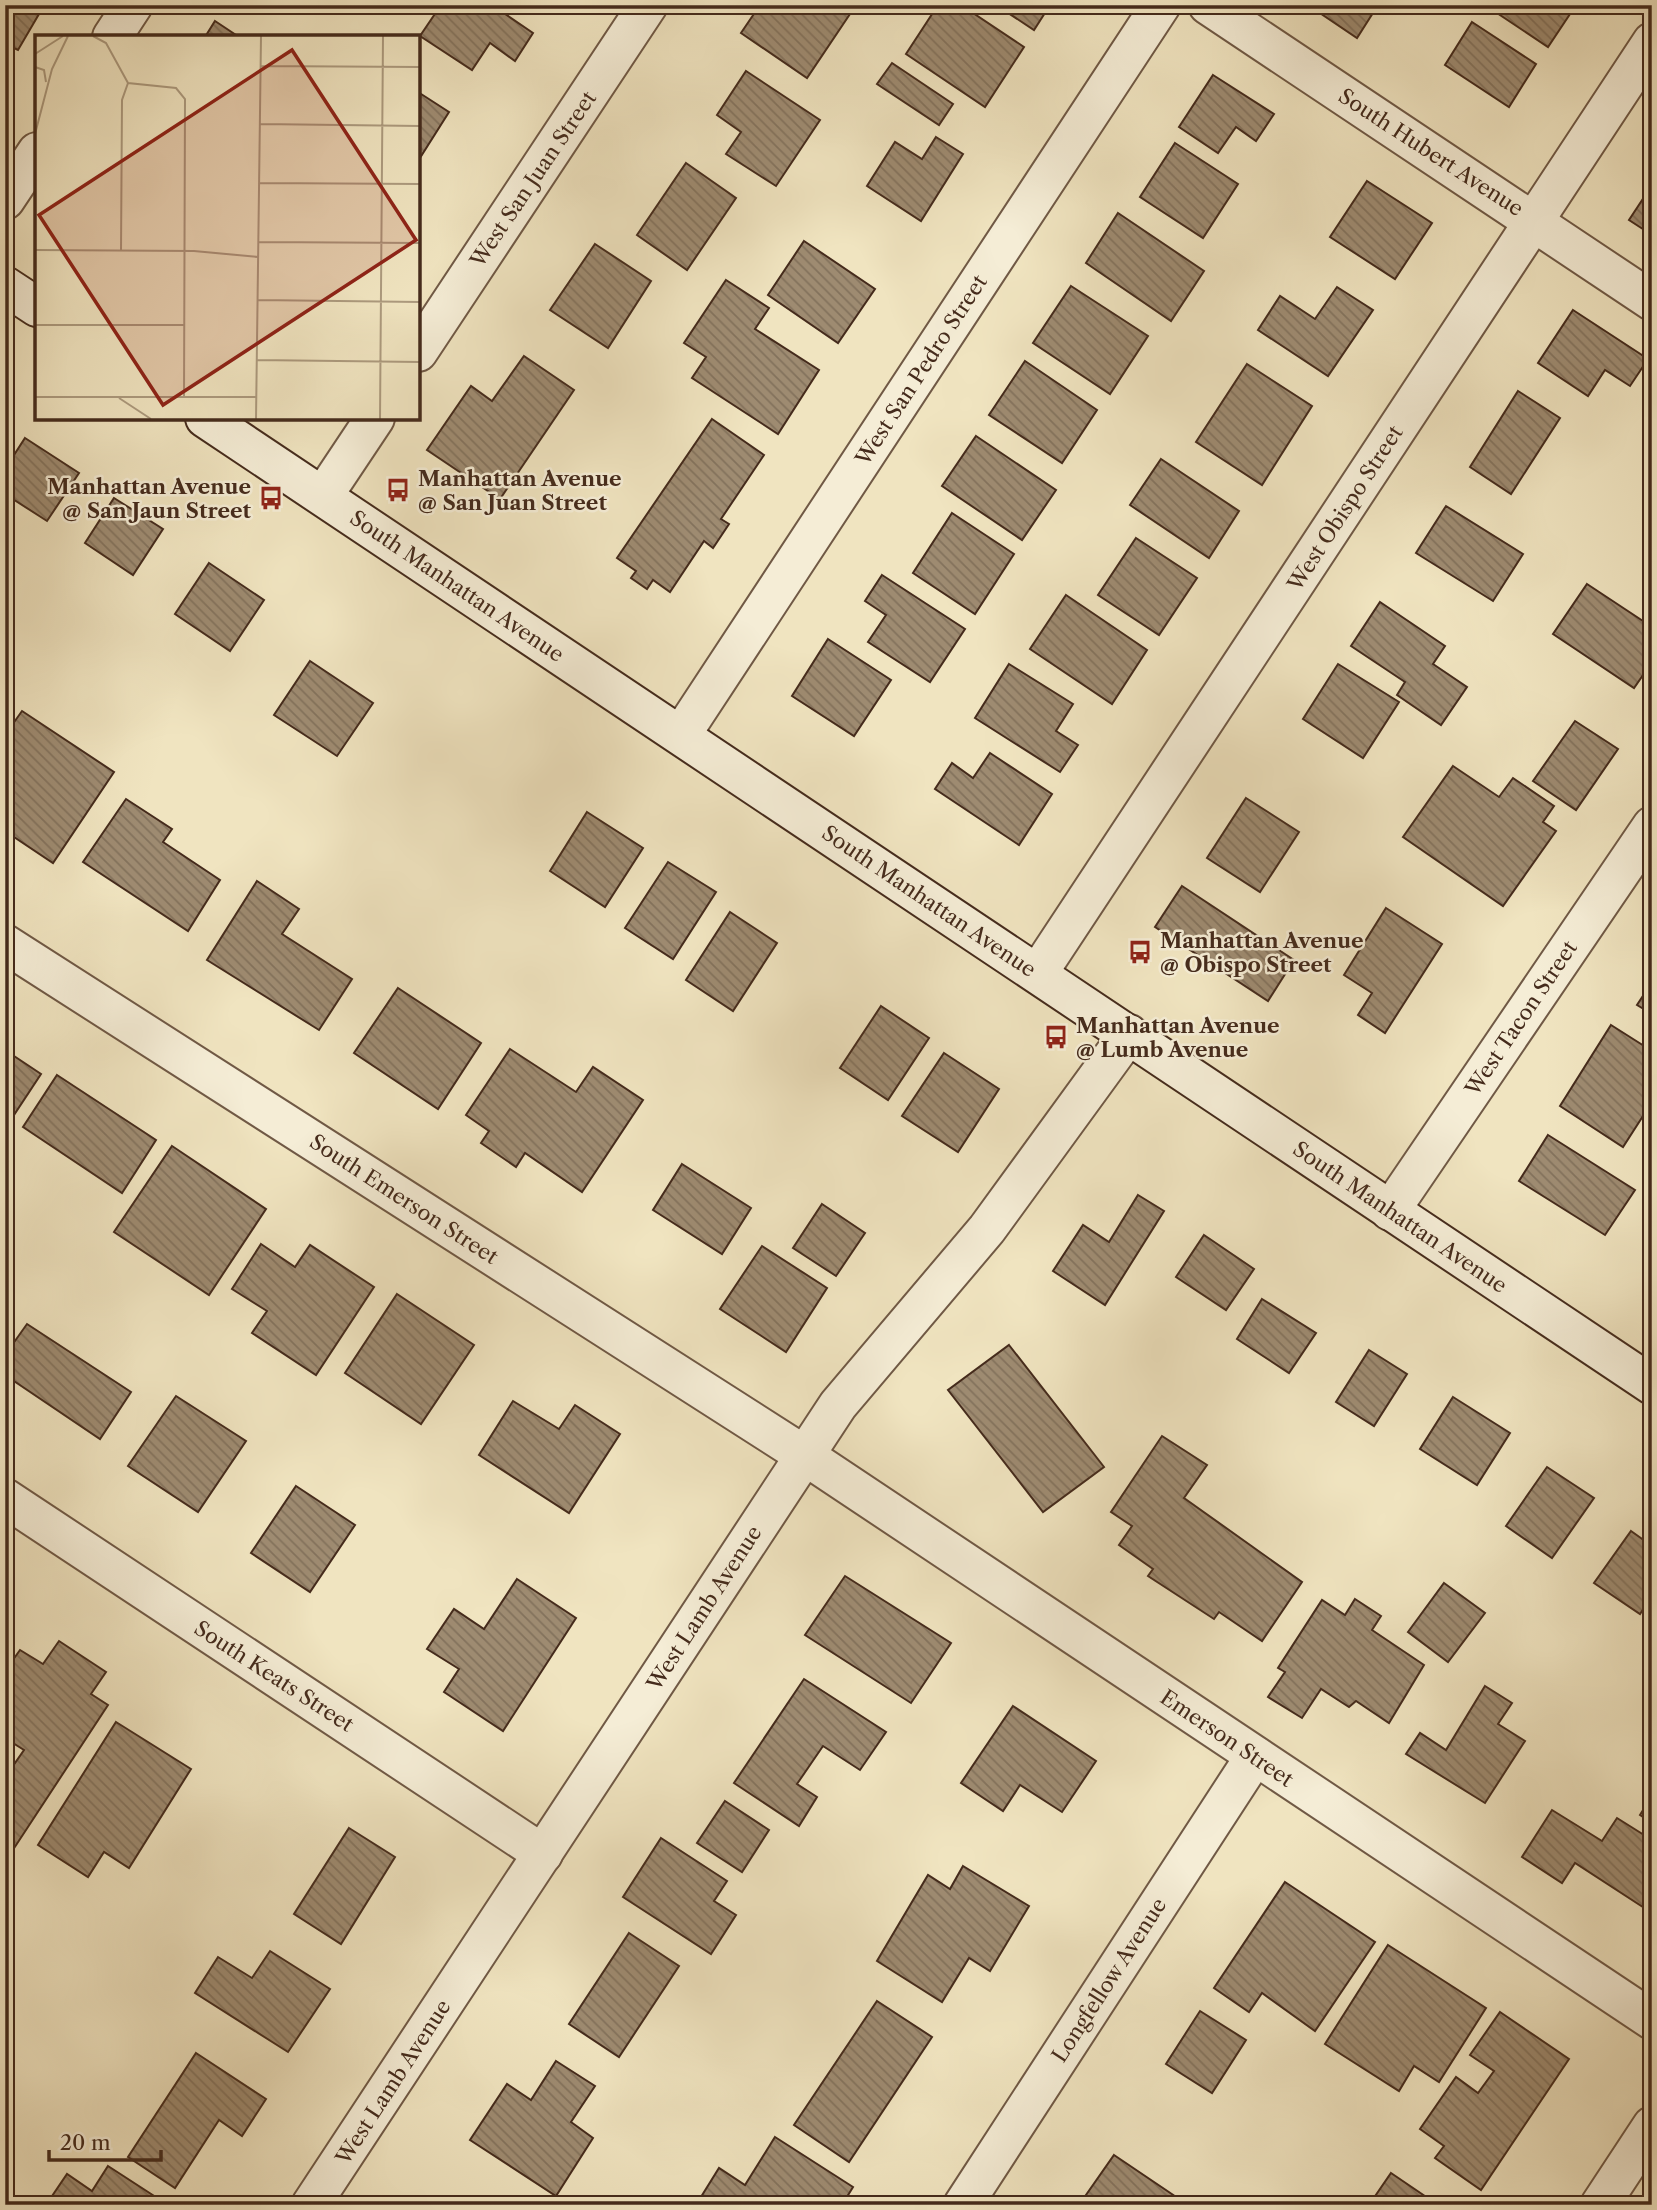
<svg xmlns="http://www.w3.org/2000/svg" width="1657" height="2210" font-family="'Libre Caslon Text',serif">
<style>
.building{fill:url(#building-back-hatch);stroke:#452b1c;stroke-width:2}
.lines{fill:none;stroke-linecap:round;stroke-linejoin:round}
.street-casing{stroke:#705945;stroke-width:42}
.secondary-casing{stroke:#452b1c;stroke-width:42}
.street{stroke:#f5edd6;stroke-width:38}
.secondary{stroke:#f5edd6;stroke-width:38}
.labels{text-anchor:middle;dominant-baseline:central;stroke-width:5;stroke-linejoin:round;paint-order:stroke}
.street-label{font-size:21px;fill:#452b1c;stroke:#f5edd6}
.poi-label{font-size:21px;font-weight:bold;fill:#452b1c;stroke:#f5edd6;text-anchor:start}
.inset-road{fill:none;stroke:#ac9a7e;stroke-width:2}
.view{fill:#8f2418;fill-opacity:0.15;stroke:#8f2418;stroke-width:3.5}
.inset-edge{fill:none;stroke:#452b1c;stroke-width:3.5}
</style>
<defs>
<pattern id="building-back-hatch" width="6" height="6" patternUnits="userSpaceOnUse" patternTransform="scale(1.75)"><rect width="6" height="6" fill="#9e8b71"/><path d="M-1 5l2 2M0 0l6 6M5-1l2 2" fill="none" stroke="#83725c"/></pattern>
</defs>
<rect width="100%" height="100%" fill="#f0e4c0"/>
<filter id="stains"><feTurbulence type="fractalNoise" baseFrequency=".00286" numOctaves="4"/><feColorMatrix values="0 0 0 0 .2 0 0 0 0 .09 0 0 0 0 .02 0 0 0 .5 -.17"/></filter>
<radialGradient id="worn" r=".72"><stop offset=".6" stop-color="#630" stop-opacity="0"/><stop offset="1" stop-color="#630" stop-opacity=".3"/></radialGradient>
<!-- building -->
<g class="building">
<polygon points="5,5 26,5 39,14 18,50 14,48 5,60"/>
<polygon points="441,5 492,5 533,33 515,61 490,43 472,70 420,36"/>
<polygon points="760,5 856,5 807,78 741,33"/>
<polygon points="938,5 961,5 1024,47 985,107 906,54"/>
<polygon points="996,5 1050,5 1034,30"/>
<polygon points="1308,5 1378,5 1357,38"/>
<polygon points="1485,5 1576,5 1548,47"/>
<polygon points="215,21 239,37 205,37"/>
<polygon points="1472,22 1536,64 1509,107 1445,65"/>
<polygon points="892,63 953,104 939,125 877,84"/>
<polygon points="746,71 820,120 776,186 726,154 741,132 717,115"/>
<polygon points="1213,75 1274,114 1256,141 1236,127 1218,153 1179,127"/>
<polygon points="418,92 449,112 418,161"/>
<polygon points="936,137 963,154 921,221 867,186 895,142 922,159"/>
<polygon points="1175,143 1238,184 1203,238 1140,197"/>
<polygon points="686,163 736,198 687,270 637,235"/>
<polygon points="1367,181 1432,223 1395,279 1330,237"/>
<polygon points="1652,185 1652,235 1629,220"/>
<polygon points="1118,213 1204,271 1171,321 1086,263"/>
<polygon points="804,241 875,289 838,343 768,295"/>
<polygon points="595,244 651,281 608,348 550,310"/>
<polygon points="726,280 769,308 755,329 819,370 778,434 692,378 706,357 684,343"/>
<polygon points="1071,286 1148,336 1110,394 1033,343"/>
<polygon points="1337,287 1373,310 1328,376 1258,330 1280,296 1315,319"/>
<polygon points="1573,310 1648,359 1630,386 1605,370 1588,396 1538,363"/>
<polygon points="524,356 574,390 500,499 427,450 471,386 492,401"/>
<polygon points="1025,361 1097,410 1062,463 989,415"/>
<polygon points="1247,364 1312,406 1262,485 1196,442"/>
<polygon points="1518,391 1560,418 1511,494 1470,467"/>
<polygon points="712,419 764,455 721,519 729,524 713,548 704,541 670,592 653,580 647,589 631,578 636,571 617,558"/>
<polygon points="976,436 1056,490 1022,540 942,486"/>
<polygon points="25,438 79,473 47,521 5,494 5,469"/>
<polygon points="1161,459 1239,511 1209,558 1130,505"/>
<polygon points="114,498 163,529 133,575 85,543"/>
<polygon points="1446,506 1523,554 1493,601 1416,553"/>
<polygon points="952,513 1014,554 975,614 913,573"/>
<polygon points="1136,538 1197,578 1159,635 1098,595"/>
<polygon points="209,563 264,600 230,651 175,614"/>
<polygon points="882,575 965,629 930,682 868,642 886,615 865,601"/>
<polygon points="1587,584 1652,627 1652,662 1634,688 1553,634"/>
<polygon points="1066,595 1147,650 1112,704 1030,649"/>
<polygon points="1380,602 1445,646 1433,664 1467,687 1441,725 1397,695 1405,682 1351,646"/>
<polygon points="828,639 891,680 854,736 792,696"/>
<polygon points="310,661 373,703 337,756 274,715"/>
<polygon points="1009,664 1073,704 1056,731 1078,745 1060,772 975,718"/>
<polygon points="1338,664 1399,702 1363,758 1303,719"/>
<polygon points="22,711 114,772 53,863 5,831 5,735"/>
<polygon points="1575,721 1618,749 1576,810 1533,781"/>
<polygon points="990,753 1052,794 1019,845 935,789 952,763 973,778"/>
<polygon points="1453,766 1499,797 1513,778 1554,806 1543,822 1556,831 1503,906 1403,837"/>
<polygon points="1246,798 1299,832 1260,892 1207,858"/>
<polygon points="126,799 172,829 163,842 220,880 188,931 83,862"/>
<polygon points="587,812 643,848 605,907 550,871"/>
<polygon points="668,862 716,892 673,959 625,928"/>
<polygon points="257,881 299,909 282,934 352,979 319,1030 207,960"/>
<polygon points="1182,886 1294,960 1268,1001 1155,927"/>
<polygon points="1386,908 1442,944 1385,1033 1358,1015 1372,993 1344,975"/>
<polygon points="730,912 777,943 733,1011 686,980"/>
<polygon points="1652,982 1652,1014 1637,1005"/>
<polygon points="398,988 481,1043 438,1109 354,1053"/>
<polygon points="881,1006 929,1038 888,1100 840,1068"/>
<polygon points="1611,1025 1652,1051 1652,1102 1623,1147 1560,1106"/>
<polygon points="510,1049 576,1092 593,1067 643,1100 582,1192 525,1153 516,1167 481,1143 489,1131 466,1115"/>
<polygon points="5,1050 41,1074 8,1124 5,1122"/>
<polygon points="944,1053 999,1089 958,1152 902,1116"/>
<polygon points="57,1075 156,1140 122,1193 23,1127"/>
<polygon points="1548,1135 1635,1190 1605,1235 1519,1181"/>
<polygon points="172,1146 266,1209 209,1295 114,1232"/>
<polygon points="682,1164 751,1208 722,1254 653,1210"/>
<polygon points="1138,1195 1164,1211 1105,1305 1053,1271 1083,1225 1109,1242"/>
<polygon points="822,1204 865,1233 836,1276 793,1248"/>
<polygon points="1204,1235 1254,1269 1226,1310 1176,1277"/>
<polygon points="261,1244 295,1267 310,1245 374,1287 316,1375 252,1333 267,1311 232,1289"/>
<polygon points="762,1246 827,1288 786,1352 720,1309"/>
<polygon points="397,1294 474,1345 421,1424 345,1373"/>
<polygon points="1262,1299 1316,1333 1289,1373 1237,1339"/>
<polygon points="27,1324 131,1392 100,1439 5,1375 5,1355"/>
<polygon points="1009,1345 1104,1467 1043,1512 948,1390"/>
<polygon points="1369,1350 1407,1374 1374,1426 1336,1402"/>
<polygon points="176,1396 246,1441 198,1512 128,1466"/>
<polygon points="1453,1397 1510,1433 1477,1485 1420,1449"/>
<polygon points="513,1401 559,1429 575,1405 620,1434 569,1513 479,1455"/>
<polygon points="1162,1436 1207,1465 1184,1498 1302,1582 1262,1641 1219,1612 1214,1619 1148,1576 1153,1569 1119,1545 1132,1526 1111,1512"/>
<polygon points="1547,1467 1594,1498 1552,1558 1506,1526"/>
<polygon points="296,1486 355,1525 310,1592 251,1553"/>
<polygon points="1631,1531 1652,1546 1652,1596 1640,1614 1594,1583"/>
<polygon points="845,1576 951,1643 911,1703 805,1635"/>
<polygon points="517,1579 576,1618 503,1731 444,1692 459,1669 427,1649 454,1609 484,1629"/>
<polygon points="1444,1583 1485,1613 1448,1662 1408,1632"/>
<polygon points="1355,1599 1381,1616 1372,1630 1424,1665 1389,1723 1356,1701 1349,1707 1321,1689 1302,1718 1268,1697 1285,1672 1278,1668 1322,1600 1345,1615"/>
<polygon points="59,1641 106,1672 91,1694 108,1705 5,1862 5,1771 8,1773 24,1750 5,1738 5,1725 14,1712 5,1706 5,1671 20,1650 43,1664"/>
<polygon points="804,1679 886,1732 860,1770 823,1746 797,1784 817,1797 799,1826 734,1783"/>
<polygon points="1485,1686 1512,1703 1498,1724 1525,1741 1485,1803 1406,1754 1420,1733 1446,1750"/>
<polygon points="1013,1706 1096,1761 1062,1812 1020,1785 1003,1811 961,1783"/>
<polygon points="116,1722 191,1769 129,1868 104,1852 88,1877 38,1845"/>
<polygon points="1652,1796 1652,1823 1640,1815"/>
<polygon points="725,1801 769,1830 742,1872 697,1843"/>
<polygon points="1552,1810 1602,1841 1617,1818 1652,1840 1652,1913 1575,1863 1562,1883 1522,1857"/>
<polygon points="349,1828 395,1857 341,1944 294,1914"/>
<polygon points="661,1838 727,1881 714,1901 736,1915 711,1954 623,1897"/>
<polygon points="963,1866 1029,1906 990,1971 969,1958 942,2002 877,1961 928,1875 950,1889"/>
<polygon points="1285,1882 1375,1942 1315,2031 1262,1993 1249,2012 1214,1988"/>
<polygon points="629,1933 679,1966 619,2057 569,2024"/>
<polygon points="1388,1945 1486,2008 1439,2082 1414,2066 1399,2091 1325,2044"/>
<polygon points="270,1951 330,1989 288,2052 195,1993 218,1957 252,1978"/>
<polygon points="877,2001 932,2037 849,2162 794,2125"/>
<polygon points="1200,2011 1246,2040 1212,2093 1166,2064"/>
<polygon points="1500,2012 1569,2059 1481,2190 1435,2158 1444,2146 1420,2129 1456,2077 1478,2093 1494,2071 1470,2055"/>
<polygon points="196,2053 266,2099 242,2136 219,2120 175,2188 128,2157"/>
<polygon points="556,2061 595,2086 571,2122 593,2138 556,2196 470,2140 507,2084 531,2100"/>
<polygon points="775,2137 853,2187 842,2205 696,2205 719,2168 745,2185"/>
<polygon points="1114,2155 1188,2205 1079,2205"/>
<polygon points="108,2166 168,2205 46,2205 67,2174 92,2191"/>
<polygon points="1391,2173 1438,2205 1369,2205"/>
</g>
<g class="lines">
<!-- street casing -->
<g class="street-casing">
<g id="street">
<polyline points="1208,5 1652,301"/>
<polyline points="112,37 133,5"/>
<polyline points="5,200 37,152"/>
<polyline points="418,352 648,5"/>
<polyline points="323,496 375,418"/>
<polyline points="681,735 1161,5"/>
<polyline points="5,944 804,1455 1652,2020"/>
<polyline points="1038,973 1652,42"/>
<polyline points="1390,1211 1652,826"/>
<polyline points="5,1498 543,1854"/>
<polyline points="311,2205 838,1405 987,1229 1129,1034"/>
<polyline points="963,2205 1255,1756"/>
<polyline points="1600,2205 1652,2126"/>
</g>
</g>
<!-- secondary casing -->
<g class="secondary-casing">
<g id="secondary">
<polyline points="5,286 37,307"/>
<polyline points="205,418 1652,1385"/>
</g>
</g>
<!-- street -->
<use href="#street" class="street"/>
<!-- secondary -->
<use href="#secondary" class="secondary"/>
</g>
<!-- icons -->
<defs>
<g id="bus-bare" transform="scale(1.89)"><path d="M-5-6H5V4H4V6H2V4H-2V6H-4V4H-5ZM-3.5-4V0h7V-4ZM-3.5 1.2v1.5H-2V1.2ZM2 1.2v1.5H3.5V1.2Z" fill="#8f2418" stroke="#f5edd6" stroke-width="2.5" paint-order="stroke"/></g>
</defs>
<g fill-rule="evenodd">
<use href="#bus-bare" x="398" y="490"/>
<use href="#bus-bare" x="271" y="498"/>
<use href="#bus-bare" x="1140" y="952"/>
<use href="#bus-bare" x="1056" y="1037"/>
</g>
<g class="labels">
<!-- street labels -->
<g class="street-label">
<text transform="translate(1431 152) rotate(33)">South Hubert Avenue</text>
<text transform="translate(533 179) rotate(-56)">West San Juan Street</text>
<text transform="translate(921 370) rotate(-57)">West San Pedro Street</text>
<text transform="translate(1345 508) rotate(-57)">West Obispo Street</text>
<text transform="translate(457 586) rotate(34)">South Manhattan Avenue</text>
<text transform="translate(929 901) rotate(34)">South Manhattan Avenue</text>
<text transform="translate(1521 1018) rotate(-56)">West Tacon Street</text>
<text transform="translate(404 1199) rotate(33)">South Emerson Street</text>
<text transform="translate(1400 1217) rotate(34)">South Manhattan Avenue</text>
<text transform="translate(704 1608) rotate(-57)">West Lamb Avenue</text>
<text transform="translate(274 1676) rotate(33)">South Keats Street</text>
<text transform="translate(1227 1738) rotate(34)">Emerson Street</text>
<text transform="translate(1109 1980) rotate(-57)">Longfellow Avenue</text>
<text transform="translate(393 2082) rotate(-57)">West Lamb Avenue</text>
</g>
<!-- poi labels -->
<g class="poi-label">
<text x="418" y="478">Manhattan Avenue<tspan x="418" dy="24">@ San Juan Street</tspan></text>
<text x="251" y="486" text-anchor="end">Manhattan Avenue<tspan x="251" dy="24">@ San Jaun Street</tspan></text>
<text x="1160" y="940">Manhattan Avenue<tspan x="1160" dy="24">@ Obispo Street</tspan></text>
<text x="1076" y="1025">Manhattan Avenue<tspan x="1076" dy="24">@ Lumb Avenue</tspan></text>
</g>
</g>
<!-- overview -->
<g transform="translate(35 35)">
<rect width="385" height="385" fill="#f0e4c0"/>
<path class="inset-road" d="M58,1L71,8L93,48L141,53L150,64L149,363M0,19L28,1M225,31L385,32M0,32L9,35L11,47M225,89L385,91M0,99L17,34L33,1M224,148L385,149M223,207L385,208M0,215L159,216L223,222M86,215L87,65L93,48M222,265L385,267M0,290H150M221,325L385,327M0,362H221M84,363L116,384M221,384L226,1M345,384L348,1"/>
<path class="view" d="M257,15L381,205L128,370L4,180Z"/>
<rect width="385" height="385" class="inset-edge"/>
</g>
<!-- margin -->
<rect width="1657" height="2210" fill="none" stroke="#f0e4c0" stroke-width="28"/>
<rect x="7" y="7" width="1643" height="2196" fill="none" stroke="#452b1c" stroke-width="3.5"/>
<rect x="14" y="14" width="1629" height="2182" fill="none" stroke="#452b1c" stroke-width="2"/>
<!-- scale -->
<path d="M49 2150v10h112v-10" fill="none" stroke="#452b1c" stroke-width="3.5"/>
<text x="60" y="2150" font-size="21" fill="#452b1c" stroke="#f5edd6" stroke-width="5" paint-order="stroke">20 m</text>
<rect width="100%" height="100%" filter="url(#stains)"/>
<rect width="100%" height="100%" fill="url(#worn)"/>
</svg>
